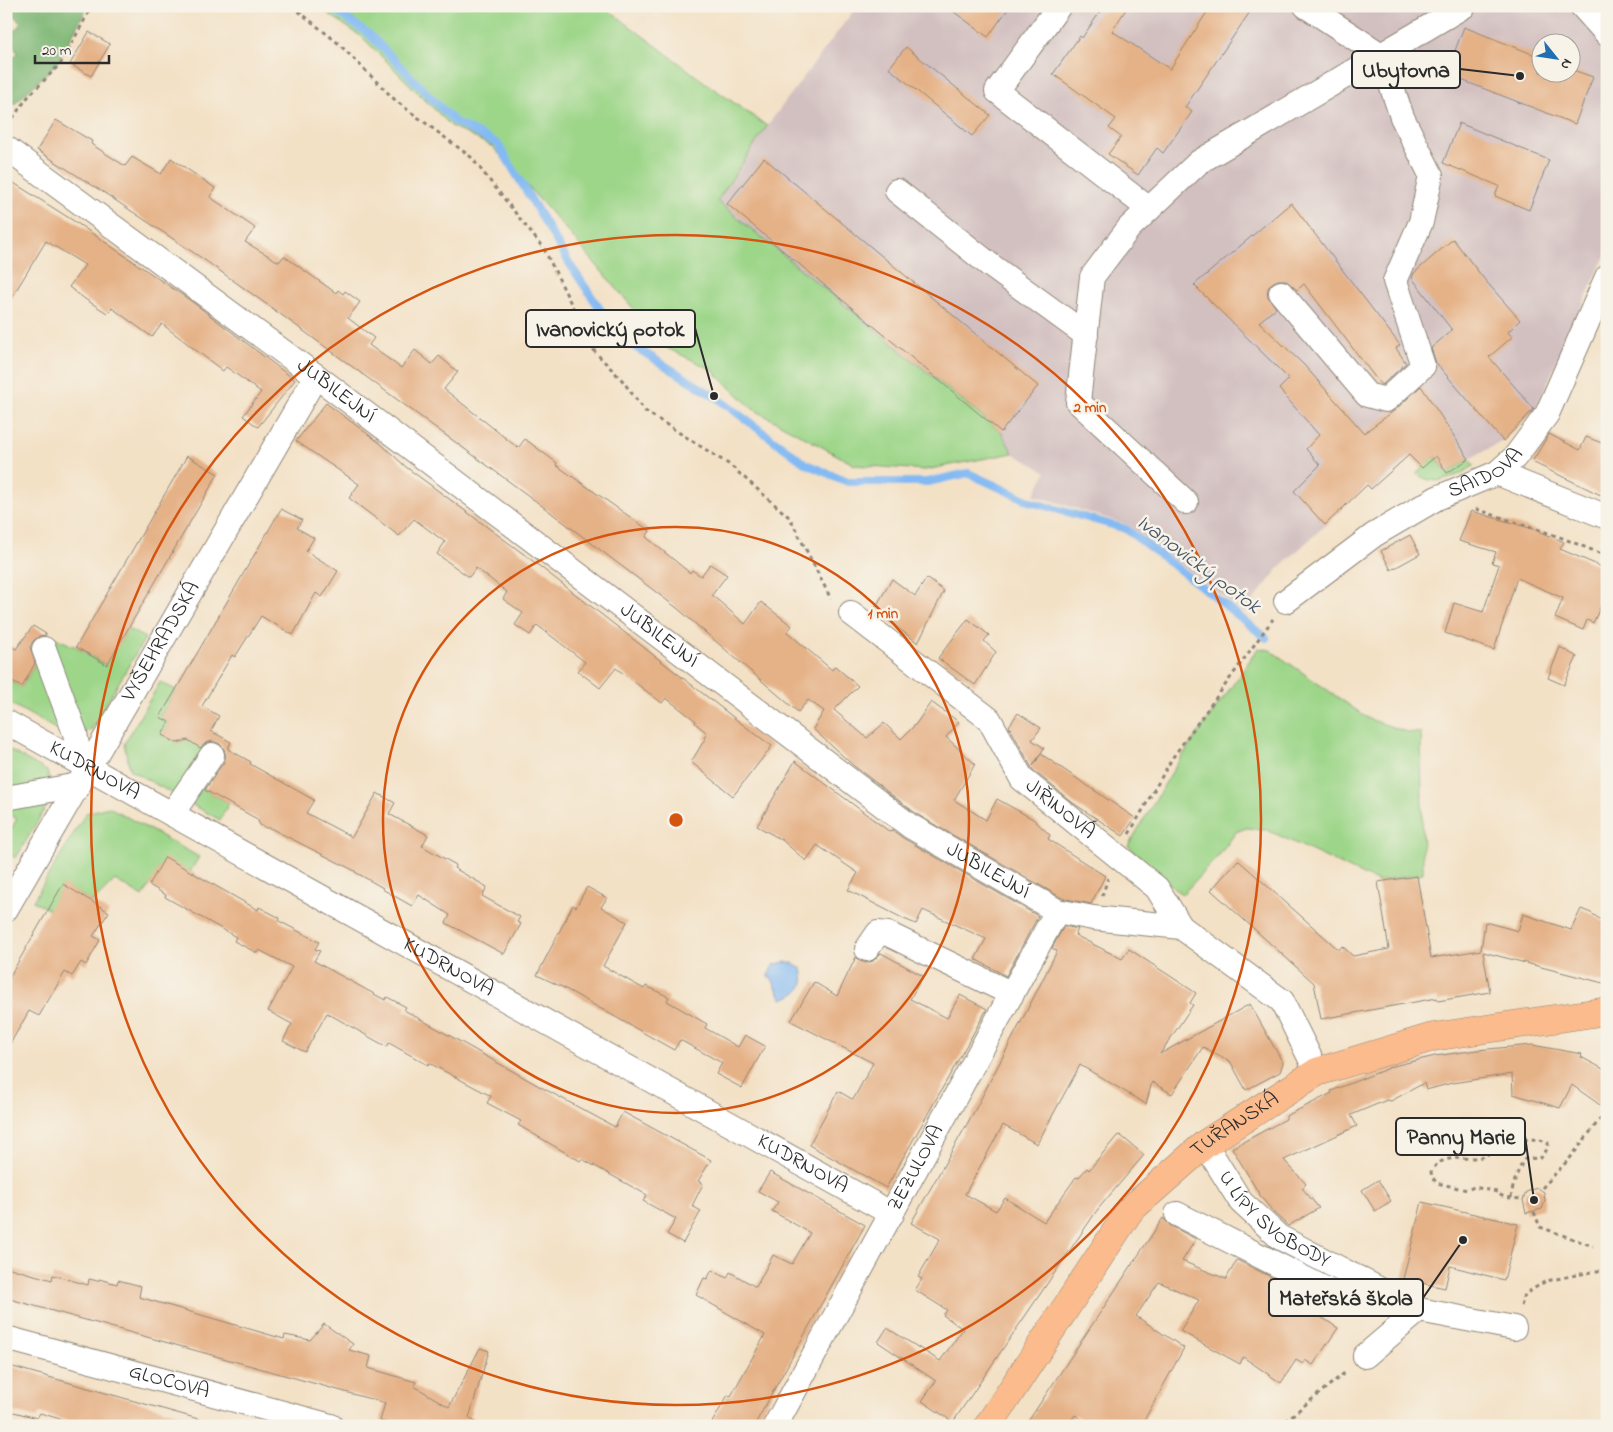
<svg xmlns="http://www.w3.org/2000/svg" width="1613" height="1432" font-family="'Indie Flower',sans-serif">
<style>
.industrial{fill:#d2bfc0;fill-rule:evenodd}
.green{fill:#9dd689;stroke:#64805a}
.forest{fill:#7eb775;stroke:#547150}
.water{fill:#84baf3;stroke:#58728f}
.lines{fill:none;stroke-linecap:round;stroke-linejoin:round}
.stream{stroke:#84baf3;stroke-width:8}
.building{fill:#e5b186}
.minor-casing{stroke:#8f8678;stroke-width:26}
.major-casing{stroke:#8f8678;stroke-width:29}
.path{stroke:#8f8678;stroke-width:3;stroke-dasharray:4 4;stroke-linecap:butt}
.minor{stroke:#fff;stroke-width:24}
.major{stroke:#fbbb8c;stroke-width:28}
.ring{fill:none;stroke:#d5540f;stroke-width:2.5}
.labels{text-anchor:middle;dominant-baseline:central;stroke-width:5;stroke-linejoin:round;paint-order:stroke}
.street-label{font-size:21px;fill:#2b2b2b;stroke:#f7f3e8}
.water-label{font-size:22px;font-style:italic;fill:#465667;stroke:#f7f3e8}
.centre{fill:#d5540f;stroke:#f7f3e8;stroke-width:2.5}
.ring-label{font-size:15px;text-anchor:middle;font-weight:bold;fill:#d5540f;stroke:#f7f3e8;stroke-width:5;stroke-linejoin:round;paint-order:stroke}
.leader{fill:none;stroke:#2b2b2b;stroke-width:2}
.callout-dot{fill:#2b2b2b;stroke:#f7f3e8;stroke-width:2}
.callout{fill:#f7f3e8;stroke:#2b2b2b;stroke-width:2}
.callout-label{font-size:22px;text-anchor:middle;font-weight:bold;fill:#2b2b2b}
</style>
<rect width="100%" height="100%" fill="#f7f3e8"/>
<filter id="ink" filterUnits="userSpaceOnUse"><feTurbulence type="fractalNoise" baseFrequency=".02" numOctaves="2"/><feDisplacementMap in="SourceGraphic" scale="10" xChannelSelector="R" yChannelSelector="G"/><feConvolveMatrix kernelMatrix="1 2 1 2 8 2 1 2 1" color-interpolation-filters="sRGB"/></filter>
<filter id="wash" filterUnits="userSpaceOnUse"><feTurbulence type="fractalNoise" baseFrequency=".0096" numOctaves="4" result="noise"/><feDisplacementMap in="SourceGraphic" scale="20" xChannelSelector="R" yChannelSelector="G"/><feGaussianBlur stdDeviation="1.12" result="paint"/><feColorMatrix in="noise" values="0 0 0 0 0 0 0 0 0 0 0 0 0 0 0 0 0 1.4 0 .05"/><feComposite in="paint" operator="in"/></filter>
<g filter="url(#wash)">
<rect width="100%" height="100%" fill="#f3e1c6"/>
<!-- industrial -->
<path class="industrial" d="M857,6H1580L1607,41V251L1535,410L1503,441L1469,459L1447,473L1435,456L1422,468L1411,456L1372,491L1367,486L1278,569L1244,612L1128,525L1034,495L1046,472L1013,453L1001,431L716,201L767,126ZM1540,42H1570V72H1540Z"/>
<!-- green -->
<g class="green">
<polygon points="317,6 603,6 703,81 767,126 717,201 1001,432 1013,453 925,470 855,465 753,409 711,369 667,348 570,234 493,147 451,126 362,37"/>
<path d="M1435,456L1447,473L1469,459L1474,466C1455,477 1435,489 1416,473Z"/>
<polygon points="128,629 145,638 91,730 68,736 6,701 6,679 22,687 39,656 47,645 46,634 76,647 106,665"/>
<path d="M1258,648L1270,650L1369,719L1407,732L1421,733L1423,873L1378,882L1265,829L1246,828L1236,832L1220,854L1182,895L1128,846C1144,820 1159,793 1175,767C1201,726 1232,689 1258,648Z"/>
<polygon points="160,682 176,690 160,716 169,722 163,735 177,743 216,732 205,751 203,789 229,803 220,820 130,770 124,744"/>
<polygon points="6,748 47,771 53,795 16,858 6,853 6,838 17,819 6,812"/>
<polygon points="109,807 199,857 190,872 165,858 143,897 115,880 93,902 63,885 49,910 33,901 86,813"/>
</g>
<!-- forest -->
<polygon class="forest" points="6,6 84,6 87,8 57,63 15,104 6,105 6,63 18,53 6,38 21,24"/>
<!-- water -->
<path class="water" d="M784,962L793,963L802,969C807,988 798,994 782,999L772,979L768,976L773,965Z"/>
<g class="lines">
<!-- stream -->
<polyline class="stream" points="328,6 369,34 455,122 498,144 571,266 619,337 714,396 806,464 848,482 928,482 968,473 1031,502 1126,529 1206,590 1266,638"/>
</g>
<g id="blocks">
<!-- building -->
<g class="building">
<polygon points="946,6 1010,6 988,37"/>
<polygon points="1104,6 1128,6 1112,31 1170,69 1211,6 1254,6 1185,107 1192,112 1163,153 1157,148 1138,175 1108,154 1121,137 1109,128 1116,119 1053,74 1080,36 1082,38"/>
<polygon points="1464,27 1540,57 1540,72 1570,72 1570,69 1593,77 1575,124 1446,74"/>
<polygon points="89,32 110,44 91,76 70,64"/>
<polygon points="906,47 990,115 972,136 889,68"/>
<polygon points="56,120 92,141 91,144 125,166 132,157 161,174 171,158 215,188 210,197 255,228 245,242 279,262 284,256 336,293 338,290 343,294 345,291 360,302 348,318 374,338 369,345 401,368 415,350 432,364 439,356 458,372 444,389 518,448 525,439 557,463 556,465 650,531 646,537 690,573 692,570 701,576 710,564 727,575 712,595 745,624 761,602 792,626 787,632 832,670 835,666 858,686 834,710 867,738 884,723 901,739 916,724 931,702 959,722 946,737 975,764 954,800 986,820 997,799 1033,819 1050,835 1048,839 1105,876 1091,904 1062,898 918,815 854,766 813,729 824,711 808,700 798,712 677,608 533,499 294,324 206,261 106,194 37,150"/>
<polygon points="1459,123 1549,160 1529,210 1495,196 1499,186 1443,163"/>
<polygon points="764,158 1038,386 1001,432 727,204"/>
<polygon points="6,178 77,223 191,301 295,380 258,427 243,416 261,392 226,367 223,371 162,324 152,337 112,308 107,313 85,299 69,287 85,265 46,241 6,307"/>
<polygon points="1291,203 1400,345 1396,348 1406,363 1382,385 1380,384 1304,284 1297,290 1285,280 1278,280 1272,283 1268,288 1267,295 1276,308 1259,322 1304,365 1364,433 1395,410 1421,386 1469,459 1447,473 1436,456 1422,468 1409,455 1371,489 1367,485 1325,525 1294,491 1320,465 1306,449 1319,435 1279,389 1289,379 1194,285"/>
<polygon points="1453,239 1484,279 1520,320 1508,332 1512,337 1489,357 1534,409 1503,441 1436,363 1431,348 1452,330 1412,278 1414,273"/>
<polygon points="326,403 380,443 406,467 529,558 742,724 772,746 733,796 691,762 705,739 704,738 707,733 695,723 696,721 666,698 662,703 616,668 600,688 578,671 585,662 537,625 530,635 515,625 523,613 503,599 507,592 476,568 469,577 437,554 445,542 414,519 399,536 349,498 359,484 296,441"/>
<polygon points="1549,434 1580,450 1586,437 1607,445 1607,498 1532,462"/>
<polygon points="187,456 218,474 107,665 76,647"/>
<polygon points="281,509 302,520 297,528 314,538 306,551 338,571 322,597 316,593 293,635 261,616 235,657 232,655 202,706 219,716 211,731 231,742 228,749 251,762 250,764 314,800 306,813 352,837 377,793 395,803 389,814 428,835 422,846 456,865 454,868 487,887 482,896 520,917 517,922 521,924 504,954 446,923 450,915 419,895 412,906 382,889 383,888 355,872 355,871 270,828 266,828 260,825 257,819 205,790 224,762 226,756 224,749 220,744 213,741 206,743 200,748 188,740 177,743 162,735 169,722 160,717"/>
<polygon points="1471,511 1533,529 1564,542 1560,549 1607,569 1607,593 1593,623 1587,620 1583,630 1555,618 1563,598 1517,578 1494,650 1445,633 1454,603 1483,612 1499,565 1492,563 1496,552 1459,541"/>
<polygon points="1410,535 1420,554 1391,570 1381,551"/>
<polygon points="927,578 944,591 918,643 874,610 892,579 915,596"/>
<polygon points="968,619 989,635 984,641 996,652 975,685 938,658"/>
<polygon points="33,626 46,634 46,635 39,636 33,641 30,647 35,663 22,687 6,679 6,644 16,649"/>
<polygon points="1560,647 1577,657 1564,685 1548,678"/>
<polygon points="1018,713 1041,728 1032,740 1044,748 1033,766 1041,754 1135,818 1123,836 1073,803 1033,770 1009,726"/>
<polygon points="795,761 890,832 892,830 903,838 1038,916 1006,976 975,959 986,939 923,910 916,924 904,919 848,890 858,873 817,845 806,861 782,840 757,826"/>
<polygon points="165,857 258,910 259,907 280,918 279,921 319,942 315,949 320,951 314,961 385,1000 387,997 406,1007 404,1010 539,1086 615,1127 623,1112 711,1160 698,1181 703,1184 692,1206 701,1211 683,1243 667,1234 676,1219 643,1201 647,1195 582,1159 580,1161 518,1125 521,1121 487,1103 491,1096 429,1063 428,1065 389,1043 387,1047 327,1013 305,1052 283,1041 292,1024 268,1011 292,967 259,950 257,953 234,941 236,937 165,897 166,895 149,885"/>
<polygon points="1238,860 1339,950 1342,946 1353,956 1389,949 1378,882 1417,876 1431,958 1481,950 1485,922 1518,931 1523,914 1571,930 1581,909 1591,913 1607,924 1607,984 1483,952 1490,992 1438,1001 1437,998 1321,1019 1314,983 1211,890"/>
<polygon points="63,884 109,912 93,936 100,940 86,965 81,962 72,976 65,972 39,1016 29,1011 6,1051 6,983"/>
<polygon points="587,887 607,898 601,907 627,922 603,966 644,989 646,986 669,997 667,1001 707,1024 705,1028 738,1047 745,1035 765,1046 742,1088 716,1074 722,1063 680,1040 674,1050 564,988 537,975 573,905 576,907"/>
<polygon points="1064,926 1078,929 1075,935 1122,959 1129,949 1196,993 1190,1003 1193,1005 1160,1054 1250,1004 1283,1063 1280,1072 1246,1090 1230,1061 1203,1047 1172,1094 1152,1082 1146,1104 1080,1065 1037,1144 1003,1125 965,1194 996,1211 1005,1198 1044,1222 1076,1177 1078,1178 1087,1168 1089,1170 1117,1136 1120,1135 1144,1155 1098,1209 953,1422 922,1401 936,1381 878,1342 887,1328 940,1361 963,1329 943,1315 947,1310 915,1290 922,1279 918,1277 940,1239 911,1223 975,1110 1036,993 1057,951 1052,948"/>
<polygon points="881,953 923,976 910,999 947,1018 960,995 987,1009 886,1188 809,1145 838,1091 852,1099 854,1098 873,1063 791,1021 814,982 837,996 856,957 860,961 866,963 873,961"/>
<polygon points="1532,1045 1582,1054 1581,1057 1607,1071 1607,1110 1572,1085 1560,1108 1513,1094 1512,1074 1452,1083 1426,1090 1424,1083 1391,1101 1387,1100 1351,1115 1357,1126 1284,1160 1306,1184 1302,1188 1319,1208 1288,1226 1274,1213 1261,1197 1232,1148 1286,1119 1286,1116 1332,1093 1331,1091 1389,1068 1389,1067 1435,1056 1477,1050"/>
<polygon points="770,1172 865,1225 754,1426 710,1426 728,1395 731,1396 765,1335 696,1295 704,1278 707,1279 712,1270 727,1278 730,1272 756,1287 773,1255 792,1264 810,1233 772,1211 778,1202 758,1191"/>
<polygon points="1378,1180 1391,1201 1375,1211 1362,1190"/>
<polygon points="1537,1188 1544,1192 1545,1201 1542,1209 1526,1213 1523,1200 1526,1192"/>
<polygon points="1422,1202 1518,1224 1504,1280 1450,1266 1445,1288 1403,1279"/>
<polygon points="1163,1218 1171,1226 1196,1239 1182,1261 1226,1279 1237,1260 1285,1284 1281,1291 1338,1328 1313,1365 1305,1360 1303,1364 1296,1360 1281,1383 1243,1357 1240,1364 1180,1331 1199,1300 1159,1282 1136,1316 1184,1348 1141,1426 1091,1426 1075,1415 1067,1426 1025,1426"/>
<polygon points="6,1267 52,1280 53,1275 88,1285 89,1279 98,1281 99,1279 117,1284 118,1280 141,1286 139,1297 284,1339 285,1335 310,1340 324,1324 353,1344 349,1350 371,1356 368,1368 416,1382 414,1386 449,1407 480,1348 489,1351 469,1418 482,1426 397,1426 380,1421 385,1403 6,1298"/>
<polygon points="6,1365 202,1420 201,1426 84,1426 40,1413 37,1418 6,1410"/>
</g>
</g>
</g>
<g filter="url(#ink)">
<use href="#blocks" fill-opacity="0" stroke="#8f8678" stroke-width="1"/>
<g class="lines">
<!-- minor casing -->
<g class="minor-casing">
<g id="minor">
<polyline points="1059,6 997,91 1149,209"/>
<polyline points="1582,6 1607,34"/>
<path id="s1" d="M6,148L316,376L910,826L1057,911L1093,918L1181,927L1282,1001L1317,1072"/>
<polyline points="897,191 990,265 1086,335"/>
<polyline points="1281,293 1367,395 1386,400 1423,366 1395,281 1421,222 1431,175 1402,117 1381,55 1464,6"/>
<polyline points="1497,473 1607,517"/>
<polyline points="1186,502 1078,402 1092,277 1129,228 1199,162 1381,55 1306,6"/>
<path id="s2" d="M1286,601L1374,535L1437,498L1497,473L1515,457L1547,414L1607,277"/>
<path id="s3" d="M851,613L989,719L1022,779L1157,888L1181,927"/>
<polyline points="44,649 75,733 80,763"/>
<path id="s4" d="M6,722L892,1214"/>
<polyline points="6,798 78,785"/>
<polyline points="172,814 212,755"/>
<path id="s5" d="M6,909L316,376"/>
<polyline points="867,949 878,933 888,934 1012,994"/>
<path id="s6" d="M1205,1144L1241,1202L1279,1237L1419,1310L1514,1328"/>
<polyline points="1177,1214 1347,1300 1358,1278"/>
<path id="s7" d="M6,1338L331,1426"/>
<polyline points="1365,1356 1419,1310"/>
<path id="s8" d="M775,1426L1057,911"/>
</g>
</g>
<!-- major casing -->
<g class="major-casing">
<g id="major">
<path id="s9" d="M988,1426L1130,1210L1205,1144L1317,1072L1433,1037L1607,1011"/>
</g>
</g>
<!-- path -->
<g class="path">
<polyline points="292,6 338,43 396,101 471,157 544,249 595,352 622,380 645,411 730,465 790,518 831,599"/>
<polyline points="8,125 27,98 61,63 92,6"/>
<polyline points="1476,509 1557,536 1607,556"/>
<polyline points="1129,834 1173,757 1273,619"/>
<polyline points="1102,896 1108,878"/>
<polyline points="1542,1188 1571,1157 1607,1110"/>
<path d="M1511,1198C1512,1187 1518,1168 1525,1159L1541,1158L1548,1148V1143C1532,1134 1510,1143 1495,1150C1491,1152 1486,1156 1481,1157C1462,1161 1442,1152 1431,1172L1432,1177L1437,1183L1467,1190L1474,1187L1497,1192C1502,1199 1515,1198 1524,1199"/>
<polyline points="1534,1212 1540,1227 1593,1246"/>
<polyline points="1521,1306 1525,1294 1546,1281 1607,1269"/>
<polyline points="1279,1426 1347,1371"/>
</g>
<!-- minor -->
<use href="#minor" class="minor"/>
<!-- major -->
<use href="#major" class="major"/>
</g>
</g>
<!-- distance rings -->
<g class="ring">
<circle cx="676" cy="820" r="293"/>
<circle cx="676" cy="820" r="585"/>
</g>
<g class="labels">
<!-- street labels -->
<g class="street-label">
<text stroke="none"><textPath href="#s1" startOffset="410">JUBILEJNÍ</textPath></text>
<text stroke="none"><textPath href="#s2" startOffset="238">SAIDOVA</textPath></text>
<text stroke="none"><textPath href="#s1" startOffset="815">JUBILEJNÍ</textPath></text>
<text stroke="none"><textPath href="#s5" startOffset="309">VYŠEHRADSKÁ</textPath></text>
<text stroke="none"><textPath href="#s4" startOffset="101">KUDRNOVA</textPath></text>
<text stroke="none"><textPath href="#s3" startOffset="291">JIŘINOVÁ</textPath></text>
<text stroke="none"><textPath href="#s1" startOffset="1220">JUBILEJNÍ</textPath></text>
<text stroke="none"><textPath href="#s4" startOffset="506">KUDRNOVA</textPath></text>
<text stroke="none"><textPath href="#s9" startOffset="394">TUŘANSKÁ</textPath></text>
<text stroke="none"><textPath href="#s4" startOffset="911">KUDRNOVA</textPath></text>
<text stroke="none"><textPath href="#s8" startOffset="294">ZEZULOVA</textPath></text>
<text stroke="none"><textPath href="#s6" startOffset="105">U LÍPY SVOBODY</textPath></text>
<text stroke="none"><textPath href="#s7" startOffset="169">GLOCOVA</textPath></text>
</g>
<!-- water labels -->
<g class="water-label">
<text transform="translate(1198 565) rotate(37)">Ivanovický potok</text>
</g>
</g>
<circle cx="676" cy="820" r="8" class="centre"/>
<g class="ring-label">
<text x="1090" y="412">2 min</text>
<text x="883" y="618">1 min</text>
</g>
<!-- callouts -->
<path class="leader" d="M1520 76L1460 69M714 396L695 328M1534 1200L1525 1136M1463 1240L1423 1298"/>
<g class="callout-dot">
<circle cx="1520" cy="76" r="5"/>
<circle cx="714" cy="396" r="5"/>
<circle cx="1534" cy="1200" r="5"/>
<circle cx="1463" cy="1240" r="5"/>
</g>
<g class="callout">
<rect x="1352" y="51" width="108" height="37" rx="5"/>
<rect x="526" y="310" width="169" height="37" rx="5"/>
<rect x="1396" y="1118" width="129" height="37" rx="5"/>
<rect x="1269" y="1279" width="154" height="37" rx="5"/>
</g>
<g class="callout-label">
<text x="1406" y="77">Ubytovna</text>
<text x="610" y="336">Ivanovický potok</text>
<text x="1461" y="1144">Panny Marie</text>
<text x="1346" y="1305">Mateřská škola</text>
</g>
<!-- margin -->
<rect width="1613" height="1432" fill="none" stroke="#f7f3e8" stroke-width="25"/>
<!-- north arrow -->
<g transform="translate(1556 58) rotate(120)"><circle r="24" fill="#f7f3e8" stroke="#a5a39c"/>
<path d="M0-4L9 19L0 12L-9 19Z" fill="#1f6fb2"/>
<text y="-8" font-size="14" font-weight="bold" text-anchor="middle" fill="#2b2b2b">N</text>
</g>
<!-- scale -->
<path d="M35 55v8h74v-8" fill="none" stroke="#2b2b2b" stroke-width="2.5"/>
<text x="42" y="55" font-size="15" fill="#2b2b2b" stroke="#f7f3e8" stroke-width="4" paint-order="stroke">20 m</text>
</svg>
